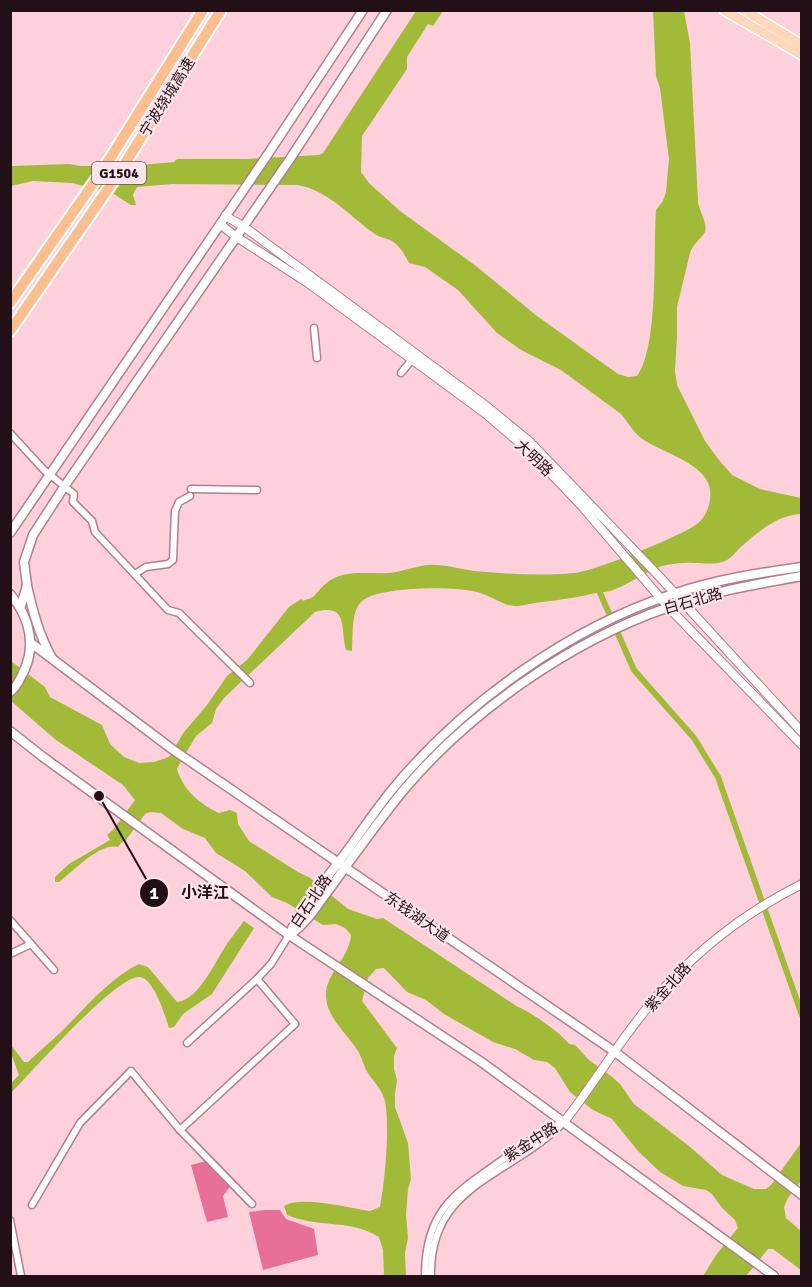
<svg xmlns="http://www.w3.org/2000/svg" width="812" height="1287" font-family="Signika,'Noto Sans SC',sans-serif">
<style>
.forest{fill:#e86f98}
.water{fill:#a1bb39}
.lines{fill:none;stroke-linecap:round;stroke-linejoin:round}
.canal{stroke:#a1bb39;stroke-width:6}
.minor-casing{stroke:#b17e8d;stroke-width:9}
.tertiary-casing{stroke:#b17e8d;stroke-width:10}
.secondary-casing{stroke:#b17e8d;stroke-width:11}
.primary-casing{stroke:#fff;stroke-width:12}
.motorway-casing{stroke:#fff;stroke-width:14}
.minor{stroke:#fff;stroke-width:6}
.tertiary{stroke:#fff;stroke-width:8}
.secondary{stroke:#fff;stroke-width:8}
.primary{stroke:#fdd9bc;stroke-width:9}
.motorway{stroke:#fbbf8f;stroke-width:10}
.labels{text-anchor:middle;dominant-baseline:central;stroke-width:4.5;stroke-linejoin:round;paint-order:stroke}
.shield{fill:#fbe4ea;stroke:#635056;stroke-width:1.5}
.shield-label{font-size:14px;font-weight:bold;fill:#221016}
.street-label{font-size:15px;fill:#221016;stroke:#fbe4ea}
.leader{fill:none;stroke:#221016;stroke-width:2}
.callout-dot{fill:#221016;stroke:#fbe4ea;stroke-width:2}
.mark-label{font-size:18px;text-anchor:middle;font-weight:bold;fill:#fff}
.callout-label{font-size:16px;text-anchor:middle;font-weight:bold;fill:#221016;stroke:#fbe4ea;stroke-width:4.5;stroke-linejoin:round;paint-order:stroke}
</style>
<rect width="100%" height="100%" fill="#fdd0dc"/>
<!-- forest -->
<g class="forest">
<polygon points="206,1161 230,1187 223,1196 228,1217 207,1222 191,1165"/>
<polygon points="265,1210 280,1210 286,1219 314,1229 318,1255 263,1270 249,1212"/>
</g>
<!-- water -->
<g class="water">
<path d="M416,11H443L433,26L428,24L407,57V69L362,136L361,172L369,183L400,211L476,266L537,316L618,374L628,377L637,376C659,346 653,249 656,210L663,201L666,192L669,159L660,88L656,76L653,11H684L690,43L698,202C699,210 708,224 705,232C701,239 693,244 690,253L677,307V336L675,371L677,385L705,441L719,460L732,475L760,489L801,498V514C778,515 759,531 742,546C737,550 732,558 725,561C716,565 704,563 694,563C685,562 671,564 662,566C645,572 630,584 613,590C606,593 598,592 591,594C567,600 543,601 519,606C506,608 490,595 477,592C455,586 377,586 361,602C351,612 353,637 352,651L346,650C340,628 349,603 315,612L224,698L216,709L212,723L196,736L179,765L177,769C183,790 200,804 219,813L230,810L237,813L238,824L249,841L298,872L310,878L348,909L377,919L383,918L518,1007C531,1012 561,1033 569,1044L575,1045L589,1060L611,1076L620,1084L634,1104L689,1146L722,1175L754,1189H766L771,1185L801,1143V1181L788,1198L784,1207L786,1218L801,1231V1270L773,1249H768L746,1276H703L716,1255L738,1228L735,1220L722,1208L712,1194L706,1190L683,1186L660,1172L638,1151L612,1119L593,1110L570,1092L555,1068L547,1062L534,1060L515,1049L493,1042L444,1014L426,1000L407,992L384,968L376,969L368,978L362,1001L397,1048L394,1056V1069L397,1080L395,1094V1107L408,1143L411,1179L408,1189L406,1215L408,1238L405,1253L406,1276H384L383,1250L379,1237C351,1219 317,1228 287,1215L284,1206C301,1195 350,1208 370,1211L380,1207C385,1181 390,1127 385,1101C382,1089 372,1080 366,1070C363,1064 362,1058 359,1053C349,1035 328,1020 326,998C324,974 349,960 351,935L345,928L336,924L323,925L287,903L272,897L245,871L216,853L205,838L183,829L161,813L150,812L145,814L126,840L122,842L118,847C99,843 74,871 59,882H55V877L69,864L110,840L107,835L113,830L135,800L123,785L56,740L11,701V661L45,687L50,697L102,725L110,744L124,757L139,763L154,762L169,757L184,732L207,705L227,676L247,660L289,607L301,599L303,601C307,599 312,599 315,595C321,588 327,580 339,576C354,571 373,574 388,573C402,572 415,566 429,565C444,564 459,569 474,571C507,574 541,576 574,573C593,572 681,536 697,524C708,516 714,496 708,483C699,461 660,452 641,438C633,432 628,422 621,414L561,370L521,350L497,333L458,290L425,267L409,263C405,255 400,246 392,241C387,238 380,238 375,234C350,217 329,190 297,185L172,184L137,187L133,195L136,205H131L112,193L72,183L33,181L11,186V166L69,164L81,166H130L174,162L177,159H245L319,155L323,153Z"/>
<path d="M244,921L254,928L212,994L183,1014L174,1027L169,1028C165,1015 154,979 140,977C117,974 30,1074 11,1093V1083L19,1075L11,1053V1045L24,1062H28C39,1051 52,1041 63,1030C86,1007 109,979 139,964L148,967L177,1002C200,1000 217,957 229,941C234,934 239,928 244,921Z"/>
</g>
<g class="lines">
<!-- canal -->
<polyline class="canal" points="597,586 634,670 694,738 718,777 802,1015"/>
<!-- minor casing -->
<g class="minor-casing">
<g id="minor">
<polyline points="314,328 317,358"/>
<polyline points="401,373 414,357"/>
<polyline points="10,433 44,470 74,494 73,502 92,521 95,532 168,610 179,613 250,683"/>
<polyline points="191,489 257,490"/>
<polyline points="135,574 146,567 168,564 173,560 175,511 179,502 190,496"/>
<polyline points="10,920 54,970"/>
<polyline points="10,954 31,944"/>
<polyline points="187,1043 257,979 271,964 289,935"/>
<polyline points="180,1130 295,1024 257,979"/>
<polyline points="32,1205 80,1123 131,1071 180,1130 252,1204"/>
<polyline points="10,1220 21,1276"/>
<path d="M425,1276C425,1210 455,1193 505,1158C524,1145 542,1130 564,1122"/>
<path d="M431,1276C429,1185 508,1177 562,1124"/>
</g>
</g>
<!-- tertiary casing -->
<g class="tertiary-casing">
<g id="tertiary">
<polyline points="225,216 243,226 485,405 529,441 657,574 802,732"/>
<polyline points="220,224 235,236 308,283 486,414 530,452 580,504 668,607 802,745"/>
<path d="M564,1122C596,1081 623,1035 657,996C698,949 746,912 802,884"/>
</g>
</g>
<!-- secondary casing -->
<g class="secondary-casing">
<g id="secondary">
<polyline points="10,533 266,157 363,10"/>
<path d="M27,586C33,612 39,635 52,658"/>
<path d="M10,594C31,618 37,649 21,677C18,683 16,688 10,692"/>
<polyline points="21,606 27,585 24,562 33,535 64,487 290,159 387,10"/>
<polyline points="31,643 172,749 615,1052 802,1195"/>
<polyline points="10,731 43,757 289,935 480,1061 774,1276"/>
<path d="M289,935L298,916C315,892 333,870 350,847C365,826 379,805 396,785C466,702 569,628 673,594C714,580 758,573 802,567"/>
<path d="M290,935C310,920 316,906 331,887C354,855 377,823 402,792C469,712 570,641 669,607C711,592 757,584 802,576"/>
</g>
</g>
<!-- primary casing -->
<g class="primary-casing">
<g id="primary">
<polyline points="724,10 802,55"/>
<polyline points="744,10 802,45"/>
</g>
</g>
<!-- motorway casing -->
<g class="motorway-casing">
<g id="motorway">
<polyline points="10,303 106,165 203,10"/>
<polyline points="10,331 119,173 221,10"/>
</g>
</g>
<!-- minor -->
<use href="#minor" class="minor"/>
<!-- tertiary -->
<use href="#tertiary" class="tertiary"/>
<!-- secondary -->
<use href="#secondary" class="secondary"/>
<!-- primary -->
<use href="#primary" class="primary"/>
<!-- motorway -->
<use href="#motorway" class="motorway"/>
</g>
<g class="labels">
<!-- shield labels -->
<rect class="shield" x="92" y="162" width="54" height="22" rx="4.5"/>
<g class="shield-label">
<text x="119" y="173">G1504</text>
</g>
<!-- street labels -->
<g class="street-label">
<text transform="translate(167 97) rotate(-58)">宁波绕城高速</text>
<text transform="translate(534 458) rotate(44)">大明路</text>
<text transform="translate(693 601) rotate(-16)">白石北路</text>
<text transform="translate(311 901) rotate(-56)">白石北路</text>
<text transform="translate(417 917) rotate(35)">东钱湖大道</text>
<text transform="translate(668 987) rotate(-48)">紫金北路</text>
<text transform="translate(531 1142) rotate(-32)">紫金中路</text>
</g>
</g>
<!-- callouts -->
<path class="leader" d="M99 796L154 893"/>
<g class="callout-dot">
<circle cx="99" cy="796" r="6"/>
<circle cx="154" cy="893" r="15"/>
</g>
<g class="mark-label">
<text x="154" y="899">1</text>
</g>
<g class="callout-label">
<text x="205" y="898">小洋江</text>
</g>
<!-- border -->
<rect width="812" height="1287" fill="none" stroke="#221016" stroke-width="24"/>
</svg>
